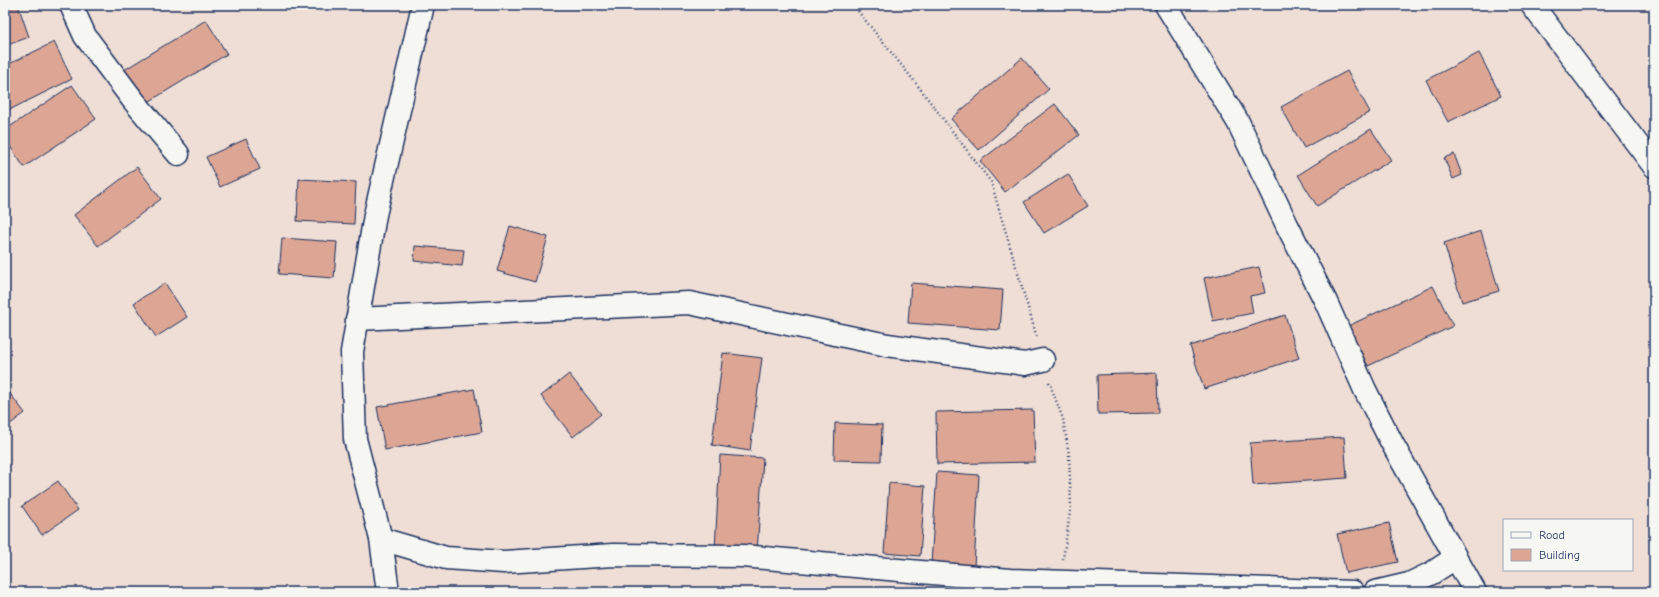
<svg xmlns="http://www.w3.org/2000/svg" width="1659" height="597" font-family="'Comic Neue',sans-serif">
<style>
.building{fill:#dda694;stroke:#1b2f5e}
.lines{fill:none;stroke-linecap:round;stroke-linejoin:round}
.minor-casing{stroke:#1b2f5e;stroke-width:25}
.path{stroke:#1b2f5e;stroke-width:2.5;stroke-dasharray:1 3;stroke-linecap:butt}
.minor{stroke:#f6f6f2;stroke-width:22}
</style>
<rect width="100%" height="100%" fill="#eeded6"/>
<filter id="ink" filterUnits="userSpaceOnUse"><feTurbulence type="fractalNoise" baseFrequency=".025" numOctaves="2"/><feDisplacementMap in="SourceGraphic" scale="8" xChannelSelector="R" yChannelSelector="G"/><feConvolveMatrix kernelMatrix="1 2 1 2 8 2 1 2 1" color-interpolation-filters="sRGB"/></filter>
<g filter="url(#ink)">
<!-- building -->
<g class="building">
<polygon points="5,5 18,5 29,37 5,46"/>
<polygon points="206,20 227,54 145,104 124,70"/>
<polygon points="54,42 72,79 5,112 5,66"/>
<polygon points="1479,53 1501,96 1448,122 1426,80"/>
<polygon points="1022,58 1049,89 979,150 951,119"/>
<polygon points="1347,71 1370,112 1304,148 1281,107"/>
<polygon points="72,85 96,119 24,167 5,139 5,130"/>
<polygon points="1055,104 1079,135 1005,192 980,161"/>
<polygon points="1371,129 1391,160 1317,206 1298,175"/>
<polygon points="246,139 260,169 220,187 206,157"/>
<polygon points="1454,154 1462,175 1453,179 1444,158"/>
<polygon points="137,167 161,199 98,246 74,215"/>
<polygon points="1068,174 1088,206 1044,233 1024,202"/>
<polygon points="299,179 356,182 354,224 297,221"/>
<polygon points="510,226 548,237 535,282 497,271"/>
<polygon points="1481,231 1499,291 1462,302 1444,243"/>
<polygon points="282,238 337,242 334,278 279,274"/>
<polygon points="415,246 464,250 462,266 414,261"/>
<polygon points="1259,267 1265,293 1250,296 1253,313 1213,321 1204,278"/>
<polygon points="165,283 187,317 156,337 134,303"/>
<polygon points="911,283 1003,290 1000,330 908,323"/>
<polygon points="1433,286 1453,326 1368,366 1348,326"/>
<polygon points="1285,315 1299,358 1204,389 1190,346"/>
<polygon points="723,353 762,358 750,451 712,445"/>
<polygon points="1654,355 1654,365 1649,359"/>
<polygon points="1157,373 1158,413 1098,414 1097,375"/>
<polygon points="569,374 601,414 573,437 541,396"/>
<polygon points="5,387 25,413 5,428"/>
<polygon points="474,389 482,432 385,450 377,407"/>
<polygon points="1033,410 1035,462 937,464 936,412"/>
<polygon points="835,423 882,425 881,461 834,460"/>
<polygon points="1344,437 1347,478 1253,485 1250,443"/>
<polygon points="720,455 763,458 757,553 715,550"/>
<polygon points="937,472 979,475 974,567 931,564"/>
<polygon points="58,481 78,510 42,535 22,506"/>
<polygon points="889,483 925,486 920,556 884,553"/>
<polygon points="1389,523 1398,562 1346,573 1337,534"/>
<polygon points="413,589 477,592 413,592"/>
<polygon points="564,589 607,590 607,592 564,592"/>
</g>
<g class="lines">
<!-- minor casing -->
<g class="minor-casing">
<g id="minor">
<polyline points="71,5 85,36 133,100 178,154"/>
<polyline points="1166,5 1238,122 1287,225 1326,302 1365,390 1392,443 1475,592"/>
<polyline points="1532,5 1654,166"/>
<polyline points="357,319 689,303 887,345 1025,364 1043,360"/>
<polyline points="381,539 446,558 504,562 613,555 743,556 1010,580 1353,592"/>
<polyline points="388,592 381,539 355,439 352,352 375,215 423,5"/>
<polyline points="1375,592 1409,584 1432,573 1455,558"/>
</g>
</g>
<!-- path -->
<g class="path">
<polyline points="853,5 915,82 991,182 1037,338"/>
<polyline points="1049,382 1063,419 1069,454 1071,506 1063,559"/>
</g>
<!-- minor -->
<use href="#minor" class="minor"/>
</g>
</g>
<!-- margin -->
<rect width="1659" height="597" fill="none" stroke="#f6f6f2" stroke-width="20"/>
<rect x="10" y="10" width="1639" height="577" fill="none" stroke="#1b2f5e" stroke-width="1.5" filter="url(#ink)"/>
<!-- legend -->
<rect x="1503" y="519" width="130" height="52" fill="#f6f6f2" stroke="#9ea6b7"/>
<rect x="1511" y="532" width="20" height="6" fill="#f6f6f2" stroke="#9ea6b7"/>
<text x="1539" y="539" font-size="12" fill="#1b2f5e">Road</text>
<rect x="1511" y="549" width="20" height="12" fill="#dda694" stroke="#9ea6b7"/>
<text x="1539" y="559" font-size="12" fill="#1b2f5e">Building</text>
</svg>
